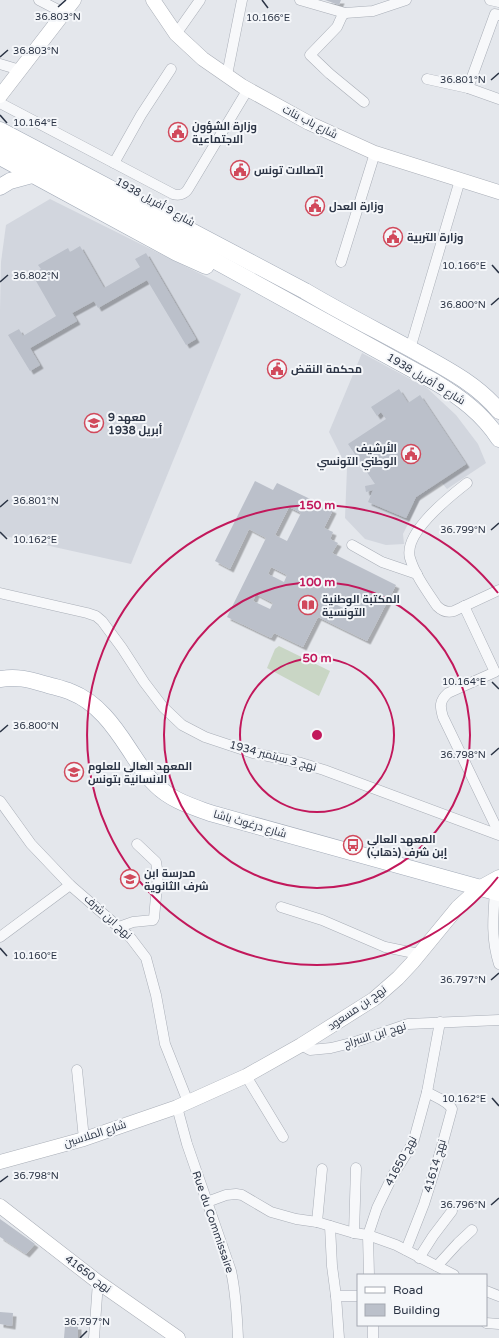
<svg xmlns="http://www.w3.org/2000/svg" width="499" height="1338" font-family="'Varela Round',Cairo,sans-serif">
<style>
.built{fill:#d2d6de}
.green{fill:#c9d6c5}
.building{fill:#bbc0ca;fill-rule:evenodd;filter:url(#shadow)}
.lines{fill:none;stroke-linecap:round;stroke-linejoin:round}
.street-casing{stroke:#a9aeb7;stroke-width:11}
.secondary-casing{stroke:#a9aeb7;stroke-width:15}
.primary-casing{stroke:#a3abb8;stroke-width:17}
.street{stroke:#f7f8fa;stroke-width:10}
.secondary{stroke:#fff;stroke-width:14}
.primary{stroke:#fff;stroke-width:16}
.ticks{fill:none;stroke:#2b3445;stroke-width:1.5}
.ring{fill:none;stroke:#c2185b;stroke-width:2}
.labels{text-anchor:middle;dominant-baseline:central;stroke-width:4;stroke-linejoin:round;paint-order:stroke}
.street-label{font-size:11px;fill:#2b3445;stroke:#f4f6f9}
.poi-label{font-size:11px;font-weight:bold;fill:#2b3445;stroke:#f4f6f9;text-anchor:start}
.ticks-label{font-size:10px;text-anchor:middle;fill:#2b3445;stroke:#f4f6f9;stroke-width:4;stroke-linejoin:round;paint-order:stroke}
.centre{fill:#c2185b;stroke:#f4f6f9;stroke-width:2}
.ring-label{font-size:12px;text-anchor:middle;font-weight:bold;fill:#c2185b;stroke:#f4f6f9;stroke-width:4;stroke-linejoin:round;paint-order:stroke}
</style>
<defs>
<filter id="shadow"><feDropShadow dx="3.5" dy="3.5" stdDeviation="0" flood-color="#0004"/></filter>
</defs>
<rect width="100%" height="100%" fill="#e4e7ec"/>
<!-- built -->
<g class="built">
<polygon points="50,199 241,294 131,564 0,535 0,310 1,262 6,225"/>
<polygon points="362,353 427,388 456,415 478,444 486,463 447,489 442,483 421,498 403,534 404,544 386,545 365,539 345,518 347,468 329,432"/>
</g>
<!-- green -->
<polygon class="green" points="279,646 330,671 319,696 267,668 275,649"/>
<!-- building -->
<g class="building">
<polygon points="325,0 341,0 339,5"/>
<polygon points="80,246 104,288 140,267 135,259 146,253 196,339 186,345 147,280 98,308 94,301 72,313 77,321 30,348 40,365 30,371 8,335 19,329 23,336 56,316 32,274 41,269 38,265 68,248 70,252"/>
<polygon points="399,389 408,403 420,395 466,464 416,497 406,518 368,502 373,490 366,492 365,486 375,484 348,444 386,419 381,412 377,416 371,407"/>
<path d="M255,481L273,490L277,483L333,510L324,528L333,532L330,539L338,543L332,553L396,585L367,641L318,617L303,647L274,633L271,638L227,617L266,538L249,529L230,569L215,561ZM289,507L301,513L287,541L275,535ZM271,567L287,575L284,582L268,574ZM336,592L356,602L351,612L331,602ZM256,594L273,603L270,609L253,601Z"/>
<polygon points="0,1219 35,1244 26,1254 0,1237"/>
<polygon points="0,1312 13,1313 12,1326 0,1324"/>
<polygon points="65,1326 78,1326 78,1338 64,1338"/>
</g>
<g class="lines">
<!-- street casing -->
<g class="street-casing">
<g id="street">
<polyline points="39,0 64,13"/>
<polyline points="300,0 345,13 373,11 406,0"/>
<polyline points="490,0 499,2"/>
<polyline points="345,13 342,16 337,27 310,55 330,74 364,102"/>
<polyline points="176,34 200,0"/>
<polyline points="0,64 20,70"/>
<polyline points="227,75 242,0"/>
<polyline points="427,79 468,88 495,14 499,15"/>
<polyline points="468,88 499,99"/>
<path d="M0,103L173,194C179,196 185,194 188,189L248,89"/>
<polyline points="114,163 141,115 171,69"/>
<polyline points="341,262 375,153"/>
<polyline points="410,349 460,180"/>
<path d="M467,483C449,497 403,533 410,558C415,575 427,591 437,606C442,611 447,613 454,611L499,590"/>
<polyline points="352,545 382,562 417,574"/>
<polyline points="0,593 87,613 96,616 102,621 122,648 144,682 163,707 182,725 205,737 253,753 301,763 324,770 499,835"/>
<path d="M464,606L495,672L448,693C439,701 440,707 443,717L499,833"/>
<polyline points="0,801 31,844 70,885 130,937 146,958 156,995 165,1044 188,1102"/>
<path d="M495,892C493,917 491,939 499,964"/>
<polyline points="281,907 322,920 385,947 419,954"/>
<polyline points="119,927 133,922 153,920 154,918 158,875 156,862 137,844"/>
<polyline points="0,937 70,885"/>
<polyline points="301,1045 310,1050 331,1048 355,1042 408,1024 499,1020"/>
<polyline points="77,1070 84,1139"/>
<polyline points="246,1076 283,1137"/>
<path d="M177,1107L187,1144L231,1271C236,1293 237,1315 238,1338"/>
<polyline points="207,1202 226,1195 236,1194 242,1195 271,1212 296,1219 317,1222 354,1233 368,1235 396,1245 454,1275"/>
<polyline points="317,1222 322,1169"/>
<polyline points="330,1226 332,1266 336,1296 339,1338"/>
<polyline points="354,1233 356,1168"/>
<path d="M406,1250L424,1204L440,1153L452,1109C448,1101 435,1097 427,1092"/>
<polyline points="419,1258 433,1236 452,1211"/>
<polyline points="437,1266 458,1243 472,1230"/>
<polyline points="369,1275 368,1235 377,1208 393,1175 413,1143 427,1092 440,1022"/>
<polyline points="486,1291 499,1296"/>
<polyline points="336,1296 358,1296"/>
<polyline points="486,1323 499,1324"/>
<polyline points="94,1338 98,1282"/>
<polyline points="373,1338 373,1325"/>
</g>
</g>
<!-- secondary casing -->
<g class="secondary-casing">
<g id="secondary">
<polyline points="153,0 176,34 203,59 242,86 309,123 375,153 499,192"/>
<polyline points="0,96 74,0"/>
<polyline points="0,1162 84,1139 177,1107 246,1076 301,1045 374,999 398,978 412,963 458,907 479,888 499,877"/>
<polyline points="0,1206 98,1282 178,1338"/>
</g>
</g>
<!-- primary casing -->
<g class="primary-casing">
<g id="primary">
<path d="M0,130L305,291C342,313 380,332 418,353C447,369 478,385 499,411"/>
<path d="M0,145L81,187L435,382C460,397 483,414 499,439"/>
<polyline points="0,157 177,253 206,266"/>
<polyline points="0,187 10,181 32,175"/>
<path d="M0,679C19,676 30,680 48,685C55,687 64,689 71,692C97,702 114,726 129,749C137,761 145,775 156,785C171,800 191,806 210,813L499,893"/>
</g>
</g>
<!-- street -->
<use href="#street" class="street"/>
<!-- secondary -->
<use href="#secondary" class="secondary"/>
<!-- primary -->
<use href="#primary" class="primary"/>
</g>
<!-- ticks -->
<path class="ticks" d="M262,0L268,8M58,7L66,0M0,57L8,50M491,80L499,73M0,115L7,123M492,265L499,273M0,282L8,275M491,305L499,298M0,507L8,500M491,530L499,523M0,532L7,539M492,682L499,689M0,732L8,725M491,755L499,748M0,948L7,956M491,980L499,973M492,1098L499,1106M0,1182L8,1176M491,1205L499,1198M80,1338L87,1331"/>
<!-- distance rings -->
<g class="ring">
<circle cx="317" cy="735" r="77"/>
<circle cx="317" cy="735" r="153"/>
<path d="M498 877A230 230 0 1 1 498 593"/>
</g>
<!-- icons -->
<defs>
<g id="civic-ring" transform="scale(1)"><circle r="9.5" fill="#f4f6f9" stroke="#d1495b" stroke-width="1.5"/><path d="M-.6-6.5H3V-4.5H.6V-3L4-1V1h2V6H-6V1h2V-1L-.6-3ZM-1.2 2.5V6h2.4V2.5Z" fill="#d1495b"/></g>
<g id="school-ring" transform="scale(1)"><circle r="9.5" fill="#f4f6f9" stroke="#d1495b" stroke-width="1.5"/><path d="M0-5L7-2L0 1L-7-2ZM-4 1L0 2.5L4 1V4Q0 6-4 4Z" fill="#d1495b"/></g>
<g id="library-ring" transform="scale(1)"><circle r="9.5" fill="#f4f6f9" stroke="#d1495b" stroke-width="1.5"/><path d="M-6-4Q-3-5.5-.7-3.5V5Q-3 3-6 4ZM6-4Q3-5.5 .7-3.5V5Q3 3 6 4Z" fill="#d1495b"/></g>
<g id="university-ring" transform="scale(1)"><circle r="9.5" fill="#f4f6f9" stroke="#d1495b" stroke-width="1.5"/><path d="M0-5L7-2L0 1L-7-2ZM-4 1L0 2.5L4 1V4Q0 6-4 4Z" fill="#d1495b"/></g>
<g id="bus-ring" transform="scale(1)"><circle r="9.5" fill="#f4f6f9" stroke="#d1495b" stroke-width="1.5"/><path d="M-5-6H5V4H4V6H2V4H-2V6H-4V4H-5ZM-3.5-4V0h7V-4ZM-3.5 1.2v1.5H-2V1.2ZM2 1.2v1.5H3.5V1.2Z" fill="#d1495b"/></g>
</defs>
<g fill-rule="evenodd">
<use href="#civic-ring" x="178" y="132"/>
<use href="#civic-ring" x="240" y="170"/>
<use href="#civic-ring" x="315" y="206"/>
<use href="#civic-ring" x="393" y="237"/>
<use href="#civic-ring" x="277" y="369"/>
<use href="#school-ring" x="94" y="423"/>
<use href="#civic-ring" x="411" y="454"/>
<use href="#library-ring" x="308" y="605"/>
<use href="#university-ring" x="74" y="772"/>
<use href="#bus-ring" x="353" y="845"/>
<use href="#school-ring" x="130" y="879"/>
</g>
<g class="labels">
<!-- street labels -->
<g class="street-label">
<text transform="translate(310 122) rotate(27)">شارع باب بنات</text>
<text transform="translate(155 202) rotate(29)">شارع 9 أفريل 1938</text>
<text transform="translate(426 379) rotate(31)">شارع 9 أفريل 1938</text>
<text transform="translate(273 756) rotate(15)">نهج 3 سبتمبر 1934</text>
<text transform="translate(250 824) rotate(16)">شارع درغوث باشا</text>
<text transform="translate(108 917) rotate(42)">نهج ابن شرف</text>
<text transform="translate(357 1008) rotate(-35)">نهج بن مسعود</text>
<text transform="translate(375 1035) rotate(-17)">نهج ابن السراج</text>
<text transform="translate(95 1134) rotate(-18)">شارع الملاسين</text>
<text transform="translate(401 1161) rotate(-62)">نهج 41650</text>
<text transform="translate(435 1166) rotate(-74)">نهج 41614</text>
<text transform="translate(213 1222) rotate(71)">Rue du Commissaire</text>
<text transform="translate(88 1274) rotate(37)">نهج 41650</text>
</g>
<!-- poi labels -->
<g class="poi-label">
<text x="192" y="126">وزارة الشؤون<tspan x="192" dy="13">الاجتماعية</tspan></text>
<text x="254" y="170">إتصالات تونس</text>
<text x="329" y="206">وزارة العدل</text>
<text x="407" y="237">وزارة التربية</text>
<text x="291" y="369">محكمة النقض</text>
<text x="108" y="417">معهد 9<tspan x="108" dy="13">أبريل 1938</tspan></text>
<text x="397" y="448" text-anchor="end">الأرشيف<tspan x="397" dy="13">الوطني التونسي</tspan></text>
<text x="322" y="599">المكتبة الوطنية<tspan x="322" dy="13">التونسية</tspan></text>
<text x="88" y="766">المعهد العالي للعلوم<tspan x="88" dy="13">الانسانية بتونس</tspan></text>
<text x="367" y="839">المعهد العالي<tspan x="367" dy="13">إبن شرف (ذهاب)</tspan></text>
<text x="144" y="873">مدرسة ابن<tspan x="144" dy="13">شرف الثانوية</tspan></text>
</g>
</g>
<g class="ticks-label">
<text x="58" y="20">36.803°N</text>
<text x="268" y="21">10.166°E</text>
<text x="36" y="54">36.803°N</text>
<text x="463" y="83">36.801°N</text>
<text x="35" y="126">10.164°E</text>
<text x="464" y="269">10.166°E</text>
<text x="36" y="279">36.802°N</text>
<text x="463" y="308">36.800°N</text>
<text x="36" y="504">36.801°N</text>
<text x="463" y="533">36.799°N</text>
<text x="35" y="543">10.162°E</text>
<text x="464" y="685">10.164°E</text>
<text x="36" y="729">36.800°N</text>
<text x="463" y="758">36.798°N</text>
<text x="35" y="959">10.160°E</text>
<text x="463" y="983">36.797°N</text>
<text x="464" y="1102">10.162°E</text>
<text x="36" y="1179">36.798°N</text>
<text x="463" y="1208">36.796°N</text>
<text x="87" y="1325">36.797°N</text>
</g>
<circle cx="317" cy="735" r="6" class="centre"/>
<g class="ring-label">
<text x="317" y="509">150 m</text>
<text x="317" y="586">100 m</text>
<text x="317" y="662">50 m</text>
</g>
<!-- legend -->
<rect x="357" y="1274" width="130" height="52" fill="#f4f6f9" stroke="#a4a8b1"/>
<rect x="365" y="1287" width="20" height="6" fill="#ffffff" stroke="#a4a8b1"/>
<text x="393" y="1294" font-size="12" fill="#2b3445">Road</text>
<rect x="365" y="1304" width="20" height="12" fill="#bbc0ca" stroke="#a4a8b1"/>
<text x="393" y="1314" font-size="12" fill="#2b3445">Building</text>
</svg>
